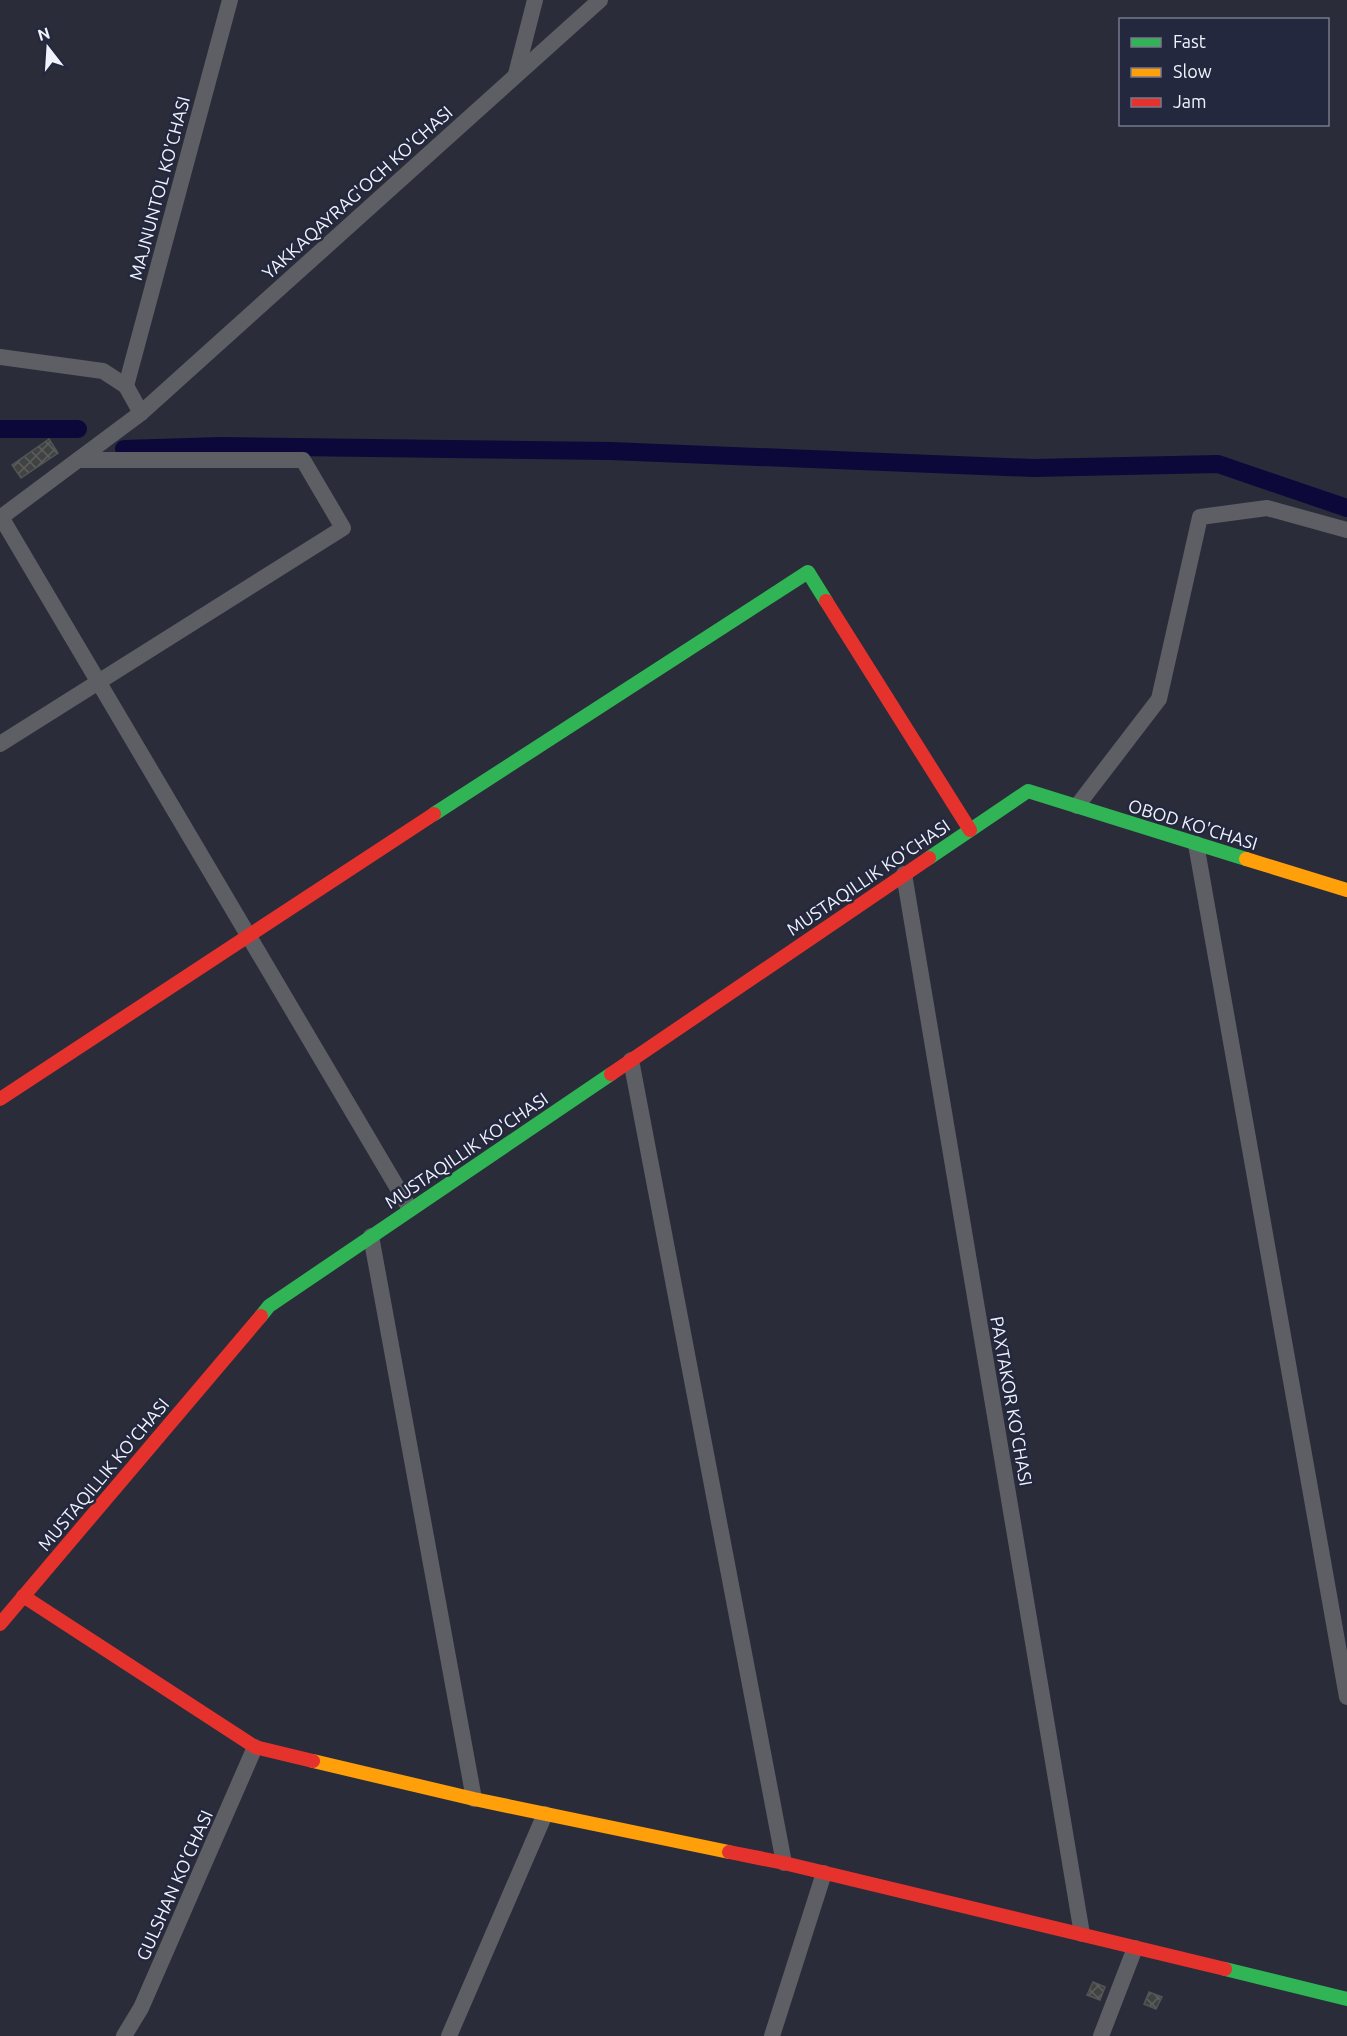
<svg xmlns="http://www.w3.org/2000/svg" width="1347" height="2036" font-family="Ubuntu,sans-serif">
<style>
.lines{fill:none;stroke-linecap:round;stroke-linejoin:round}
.canal{stroke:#0c083a;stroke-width:18}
.building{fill:url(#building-cross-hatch);stroke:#525556;stroke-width:1.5}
.street{stroke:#5e5f64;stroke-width:16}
.fast{stroke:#30b455;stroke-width:14}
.slow{stroke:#ff9f0a;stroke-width:14}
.jam{stroke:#e5322d;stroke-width:14}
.labels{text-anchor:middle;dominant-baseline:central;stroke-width:5;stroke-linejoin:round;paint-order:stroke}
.street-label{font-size:18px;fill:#f1f3fc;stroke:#24283f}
</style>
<defs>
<pattern id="building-cross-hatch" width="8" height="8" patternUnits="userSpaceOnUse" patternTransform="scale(1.5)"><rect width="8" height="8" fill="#404341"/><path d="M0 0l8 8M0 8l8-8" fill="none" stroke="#5c5f5d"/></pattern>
</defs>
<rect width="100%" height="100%" fill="#2a2c39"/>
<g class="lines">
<!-- canal -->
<g class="canal">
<polyline points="0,429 78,429"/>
<polyline points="124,449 221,446 610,451 1033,468 1218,464 1347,508"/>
</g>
</g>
<!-- building -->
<g class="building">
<polygon points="49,439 58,453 21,478 12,465"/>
<polygon points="1093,1982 1105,1987 1100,2000 1087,1995"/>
<polygon points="1149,1992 1162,1997 1156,2009 1144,2004"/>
</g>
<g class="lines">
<!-- street -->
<g class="street">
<polyline points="516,74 535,0"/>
<polyline points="0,357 103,371 126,386 141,413"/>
<polyline points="126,386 230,0"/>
<polyline points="1,517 410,1209"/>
<polyline points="0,518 141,413 600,0"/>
<polyline points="0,744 343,528 303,460 78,460"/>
<polyline points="1077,806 1159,699 1200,517 1267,508 1347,530"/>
<polyline points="1196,844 1347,1697"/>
<polyline points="904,874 1082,1934"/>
<polyline points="631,1060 784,1863"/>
<polyline points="371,1236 474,1799"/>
<polyline points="124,2036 141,2008 255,1747"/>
<polyline points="449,2036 545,1814"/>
<polyline points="772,2036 824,1873"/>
<polyline points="1101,2036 1135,1948"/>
</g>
<!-- fast -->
<g class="fast">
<polyline points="434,814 808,572 826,601"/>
<polyline points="929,858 1028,791 1246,859"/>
<polyline points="261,1316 269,1306 611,1074"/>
<polyline points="1225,1969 1347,1999"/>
</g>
<!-- slow -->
<g class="slow">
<polyline points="1246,859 1347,890"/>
<polyline points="313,1761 474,1799 729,1852"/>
</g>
<!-- jam -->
<g class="jam">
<polyline points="826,601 970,830"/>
<polyline points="611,1074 929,858"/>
<polyline points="0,1099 434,814"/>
<polyline points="23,1596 255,1747 313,1761"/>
<polyline points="0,1624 261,1316"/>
<polyline points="729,1852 784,1863 1225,1969"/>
</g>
</g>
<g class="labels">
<!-- street labels -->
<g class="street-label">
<text transform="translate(159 188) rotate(-75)">MAJNUNTOL KO'CHASI</text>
<text transform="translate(357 192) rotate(-42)">YAKKAQAYRAG'OCH KO'CHASI</text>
<text transform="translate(1193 824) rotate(17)">OBOD KO'CHASI</text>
<text transform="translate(868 877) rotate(-34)">MUSTAQILLIK KO'CHASI</text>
<text transform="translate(466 1150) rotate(-34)">MUSTAQILLIK KO'CHASI</text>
<text transform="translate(1012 1401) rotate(80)">PAXTAKOR KO'CHASI</text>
<text transform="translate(103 1474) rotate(-50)">MUSTAQILLIK KO'CHASI</text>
<text transform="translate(174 1885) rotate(-66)">GULSHAN KO'CHASI</text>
</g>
</g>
<!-- legend -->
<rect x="1119" y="18" width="210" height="108" fill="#24283f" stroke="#76798b" stroke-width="1.5"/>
<rect x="1131" y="38" width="30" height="9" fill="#30b455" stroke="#76798b" stroke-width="1.5"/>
<text x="1173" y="48" font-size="18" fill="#f1f3fc">Fast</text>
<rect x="1131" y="68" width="30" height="9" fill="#ff9f0a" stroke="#76798b" stroke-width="1.5"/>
<text x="1173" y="78" font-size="18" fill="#f1f3fc">Slow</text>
<rect x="1131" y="98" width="30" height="9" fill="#e5322d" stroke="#76798b" stroke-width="1.5"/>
<text x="1173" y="108" font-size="18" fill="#f1f3fc">Jam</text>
<!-- north arrow -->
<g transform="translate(48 48) rotate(343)" stroke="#24283f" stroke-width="4.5" paint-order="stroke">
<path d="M0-4.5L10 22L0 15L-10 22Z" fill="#f1f3fc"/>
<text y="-9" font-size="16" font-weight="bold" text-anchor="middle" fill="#f1f3fc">N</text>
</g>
</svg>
